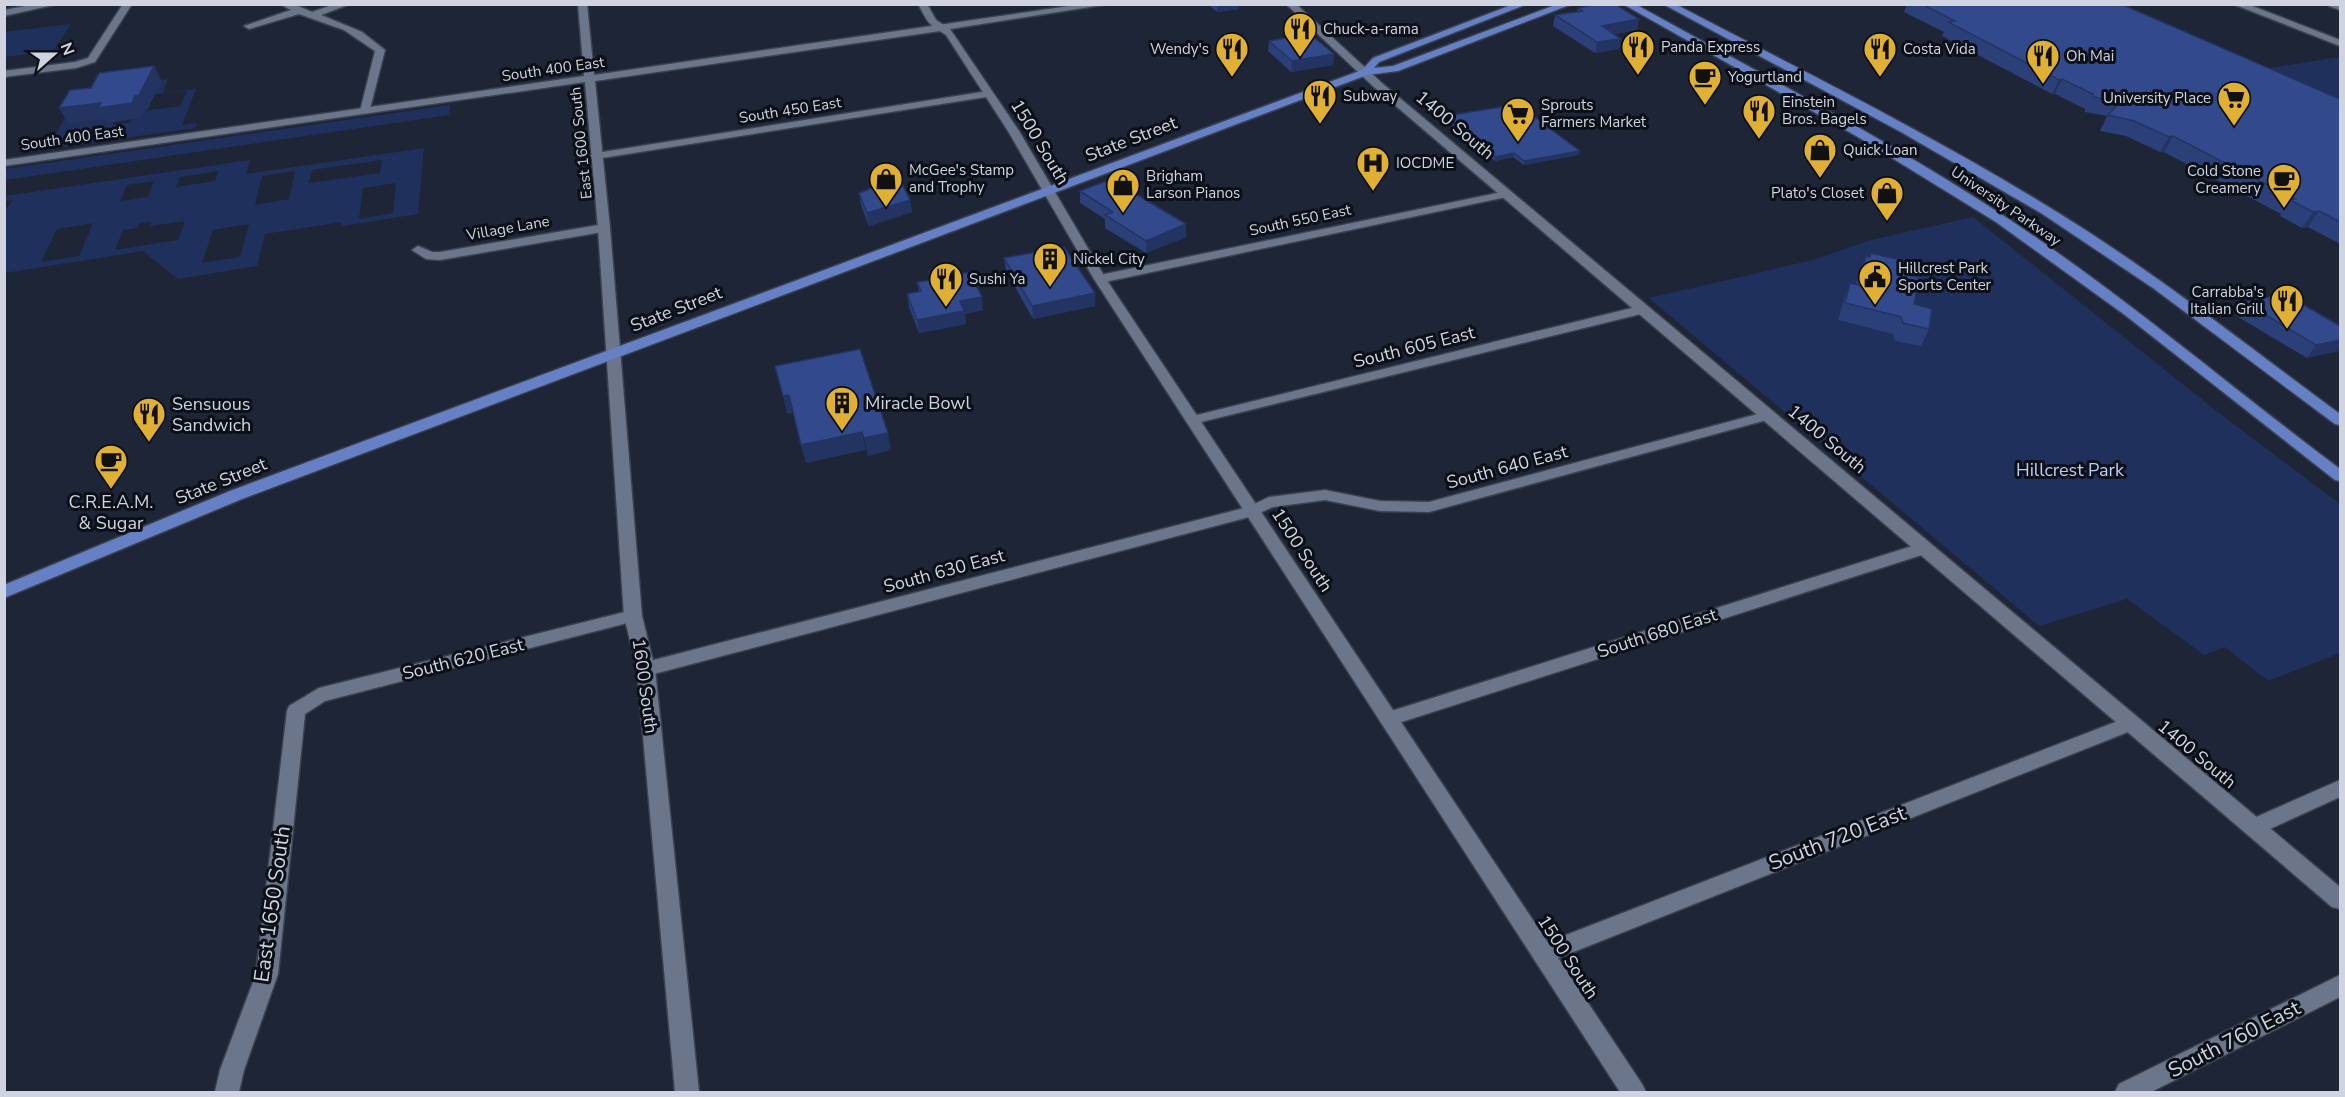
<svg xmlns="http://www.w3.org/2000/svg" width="2345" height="1097" font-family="'Nunito Sans',sans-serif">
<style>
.green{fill:#20305c;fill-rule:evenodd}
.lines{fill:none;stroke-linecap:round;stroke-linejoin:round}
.minor-casing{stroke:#3c4150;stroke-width:3}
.tertiary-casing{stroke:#3c4150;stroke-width:3}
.primary-casing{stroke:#3c4150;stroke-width:3}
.minor{fill:#6c768b;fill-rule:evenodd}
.tertiary{fill:#6c768b;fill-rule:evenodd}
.primary{fill:#6580c4;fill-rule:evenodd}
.wall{fill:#2b4078}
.shaded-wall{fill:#233462}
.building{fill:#324a8c;stroke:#233462;stroke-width:1.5}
.labels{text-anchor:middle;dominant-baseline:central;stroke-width:6;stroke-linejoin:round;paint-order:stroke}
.far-poi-label{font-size:15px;fill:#cfd4e0;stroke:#0b0f17;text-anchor:start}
.far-street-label{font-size:15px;fill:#cfd4e0;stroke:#0b0f17}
.street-label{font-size:18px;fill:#cfd4e0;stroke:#0b0f17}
.poi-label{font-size:18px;fill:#cfd4e0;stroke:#0b0f17;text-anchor:start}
.park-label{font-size:18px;fill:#bccdf4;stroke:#0b0f17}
.near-street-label{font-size:21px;fill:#cfd4e0;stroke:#0b0f17}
</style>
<rect width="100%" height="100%" fill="#1e2537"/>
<!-- green -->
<g class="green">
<polygon points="71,24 53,51 5,57 5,32"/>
<polygon points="2340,57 2340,118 2238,73"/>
<path d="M168,79L163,93L196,89L182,125L197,123L195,128L35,151L38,145L51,143L77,96L105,88ZM187,91L180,106L144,111L128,123L113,125V122L107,123L111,115L68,123L155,94Z"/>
<polygon points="450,105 449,115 5,180 5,169"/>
<path d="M424,148L418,214L342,226V222L265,234L257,266L178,279L143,251L5,273V233L7,228H5V211L13,200L5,201V196L250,160L246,174ZM382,160L380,173L309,183L312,170ZM218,171L215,181L176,187L180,177ZM295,171L289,199L255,205L262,176ZM154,181L148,197L120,201L127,185ZM396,183L393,213L359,219L363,188ZM185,221L178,240L115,250L123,230L137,228L139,223L151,222L150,226ZM93,223L79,256L41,262L57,229ZM249,224L240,257L202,263L213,230Z"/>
<polygon points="1973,217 2219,413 2340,504 2340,653 2268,681 2225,647 2204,655 2127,599 2039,626 1649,298 1813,260 1871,240"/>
</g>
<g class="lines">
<!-- minor casing -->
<g class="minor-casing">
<g id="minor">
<polygon points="36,4 58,4 4,16 4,10"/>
<polygon points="123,4 132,4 95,62 76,68 4,77 4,71 75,62 88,58"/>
<polygon points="280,4 293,4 312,12 335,4 350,4 321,15 362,32 385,50 369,113 360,111 375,51 344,30 299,14 249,29 244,26 291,10"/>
<path d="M918,4H927L936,20L945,26V30C930,31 925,16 918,4Z"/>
<polygon points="2328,4 2340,4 2340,10 2329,6"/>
<polygon points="988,91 993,94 992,96 596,159 590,156 596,153"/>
<polygon points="1507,191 1513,194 1511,196 1100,283 1094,279 1100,275"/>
<polygon points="604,224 610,228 608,231 440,260 426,259 412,250 418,246 432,252 440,252"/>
<polygon points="1644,305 1651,309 1649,312 1193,424 1186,420 1193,416"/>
<polygon points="1769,411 1774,412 1776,415 1774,418 1429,512 1380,511 1325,500 1273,507 1253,516 646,676 640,674 637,669 640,664 646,662 1248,507 1269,497 1325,490 1380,501 1429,502"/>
<polygon points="1925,542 1931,544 1933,548 1931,552 1389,726 1382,724 1380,719 1382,714"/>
<polygon points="633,610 639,612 642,616 639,620 325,701 305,714 278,974 244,1070 239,1092 215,1092 220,1070 256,974 287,711 289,706 319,688"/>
<polygon points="2131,716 2138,718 2140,723 2138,728 1543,964 1535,961 1532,954 1535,947"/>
<polygon points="2340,780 2340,797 2261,833 2254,836 2247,833 2244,827 2247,821"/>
<polygon points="2340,975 2340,997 2151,1092 2115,1092 2119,1084"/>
</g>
</g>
<!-- tertiary casing -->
<g class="tertiary-casing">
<g id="tertiary">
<polygon points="578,4 587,4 594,75 1083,4 1109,4 950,29 1019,131 1106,279 1642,1084 1646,1092 1620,1092 1094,279 1008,131 946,35 940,31 595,81 610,228 642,616 655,669 699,1092 675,1092 637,669 624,616 598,228 585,82 4,166 4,160 584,76"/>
<polygon points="1286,4 1296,4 1383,84 2340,887 2340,909 2332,907 1375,88"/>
<polygon points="2233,4 2247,4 2340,40 2340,46"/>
</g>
</g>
<!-- primary casing -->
<g class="primary-casing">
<g id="primary">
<polygon points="1514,4 1527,4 1379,62 1374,68 1393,66 1558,4 1572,4 1398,71 1367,75 242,499 4,598 4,585 230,491 1362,70 1373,58"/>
<path d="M1623,4H1635C1759,73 1885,138 2004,216C2121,293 2228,385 2340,469V481L2335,480L2125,315L1996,222L1858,137Z"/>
<path d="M1663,4H1675C1814,77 1955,146 2087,231C2175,288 2257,353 2340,414V425L2335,424L2153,288L2041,213L1901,132Z"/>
</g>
</g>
<!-- minor -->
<use href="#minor" class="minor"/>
<!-- tertiary -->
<use href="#tertiary" class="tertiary"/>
<!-- primary -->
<use href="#primary" class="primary"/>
</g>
<!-- wall -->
<g class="wall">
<polygon points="1208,4 1239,4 1239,9 1217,12"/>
<polygon points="1907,4 2121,4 2340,99 2340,244 2308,227 2302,228 2280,216 2281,214 2164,152 2160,152 2126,136 2100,131 2107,116 2085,112 2085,109 2055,94 2052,94 1942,36 1944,32 1904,12"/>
<polygon points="1578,8 1639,19 1637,30 1614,34 1621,39 1619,49 1595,53 1553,26 1555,15 1577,12"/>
<polygon points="1269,41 1334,54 1333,65 1291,72 1268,51"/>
<polygon points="1446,116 1579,155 1524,165 1513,157 1495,161 1446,120"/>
<polygon points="1080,191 1186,237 1146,253 1105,228 1105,219 1080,203"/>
<polygon points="859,193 912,212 869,226 861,205"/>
<polygon points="1871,253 1911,276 1914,304 1929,329 1921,346 1895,341 1893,334 1838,320 1844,299 1850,283 1856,284 1859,273 1866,256 1869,257"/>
<polygon points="1004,258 1095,293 1095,306 1033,319 1006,271"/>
<polygon points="929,272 954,275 983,310 965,314 966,324 919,333 909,307 907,294 919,292 917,282 931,280"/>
<polygon points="2244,302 2340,326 2307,358 2235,315"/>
</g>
<!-- shaded-wall -->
<g class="shaded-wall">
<polygon points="1223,4 1239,4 1239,9 1217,12 1217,5"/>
<polygon points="1639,19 1637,30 1599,37 1602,26"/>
<polygon points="1621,39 1619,49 1595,53 1597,42"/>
<polygon points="1334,54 1333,65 1291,72 1292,61"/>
<polygon points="154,66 162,81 147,110 144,111 140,118 107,123 104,119 68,123 59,108 135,96"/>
<polygon points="2062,79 2055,94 2052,94 2059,80"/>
<polygon points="2173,136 2164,152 2160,152 2169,137"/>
<polygon points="1580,151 1579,155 1524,165 1524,161"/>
<polygon points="1514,153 1513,157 1495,161 1495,157"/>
<polygon points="910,200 912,212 869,226 867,213"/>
<polygon points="2319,211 2308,227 2302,228 2313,212"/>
<polygon points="1186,224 1186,237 1146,253 1146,241"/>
<polygon points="1095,293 1095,306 1033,319 1032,306"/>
<polygon points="982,297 983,310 965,314 966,324 919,333 917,320 960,301"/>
<polygon points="2340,340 2340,351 2307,358 2316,345"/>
<polygon points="789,395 794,412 787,414 783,396"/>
<polygon points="862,432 866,450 806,463 801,445"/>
<polygon points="888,433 891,450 868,456 864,438"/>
</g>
<!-- building -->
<g class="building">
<polygon points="1598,4 1615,4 1639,19 1602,26 1621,39 1597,42 1555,15 1583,11 1578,8"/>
<polygon points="1922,4 2121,4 2340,99 2340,222 2319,211 2313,212 2290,200 2295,199 2173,136 2169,137 2134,121 2108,115 2120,102 2093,97 2093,94 2062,79 2059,80 1948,22 1955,21"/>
<polygon points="1310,34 1334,54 1292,61 1269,41"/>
<polygon points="154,66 139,95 135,96 132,103 98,108 101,103 59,108 70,90 91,88 99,73"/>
<polygon points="1506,106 1528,112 1580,151 1524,161 1514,153 1495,157 1446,116"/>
<polygon points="899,178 910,200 867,213 859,193"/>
<polygon points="1111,179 1186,224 1146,241 1105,215 1113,212 1080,191"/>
<polygon points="1064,247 1095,293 1032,306 1004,258"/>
<polygon points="1871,253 1914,263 1911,276 1919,278 1914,304 1932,309 1929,329 1903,323 1901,317 1845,303 1850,283 1859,285 1866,256 1870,257"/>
<polygon points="951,268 954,275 970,272 982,297 960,301 964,311 917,320 907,294 921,291 917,282 932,280 929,272"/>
<polygon points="2285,294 2340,326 2340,340 2316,345 2244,302"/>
<polygon points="860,349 888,433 864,438 862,432 801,445 789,395 783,396 775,366"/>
</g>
<!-- icons -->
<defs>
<g id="restaurant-pin" transform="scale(1.725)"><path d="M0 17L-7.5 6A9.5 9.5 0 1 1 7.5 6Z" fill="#dfb034" stroke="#0b0f17"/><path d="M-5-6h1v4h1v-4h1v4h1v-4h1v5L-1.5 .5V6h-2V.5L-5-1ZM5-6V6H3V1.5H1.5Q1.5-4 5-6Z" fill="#111"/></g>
<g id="cafe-pin" transform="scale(1.725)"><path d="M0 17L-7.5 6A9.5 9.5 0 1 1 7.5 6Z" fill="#dfb034" stroke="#0b0f17"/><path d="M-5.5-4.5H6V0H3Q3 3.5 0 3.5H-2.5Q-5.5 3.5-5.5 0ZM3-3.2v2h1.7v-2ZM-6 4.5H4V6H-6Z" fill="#111"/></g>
<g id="supermarket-pin" transform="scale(1.725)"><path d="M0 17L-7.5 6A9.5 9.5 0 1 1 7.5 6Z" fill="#dfb034" stroke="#0b0f17"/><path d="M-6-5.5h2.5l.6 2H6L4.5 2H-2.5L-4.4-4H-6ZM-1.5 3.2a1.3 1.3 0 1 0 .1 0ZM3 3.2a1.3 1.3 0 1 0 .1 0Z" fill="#111"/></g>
<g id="shop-pin" transform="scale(1.725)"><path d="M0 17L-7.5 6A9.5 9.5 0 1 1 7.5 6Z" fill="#dfb034" stroke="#0b0f17"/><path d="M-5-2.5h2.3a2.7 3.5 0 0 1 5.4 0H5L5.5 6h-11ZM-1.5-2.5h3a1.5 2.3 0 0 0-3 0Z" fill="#111"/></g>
<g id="hospital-pin" transform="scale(1.725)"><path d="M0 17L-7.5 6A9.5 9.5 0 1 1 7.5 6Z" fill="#dfb034" stroke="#0b0f17"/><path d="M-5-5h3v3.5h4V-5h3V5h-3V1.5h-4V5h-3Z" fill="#111"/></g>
<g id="building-pin" transform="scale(1.725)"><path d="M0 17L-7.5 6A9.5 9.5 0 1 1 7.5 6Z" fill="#dfb034" stroke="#0b0f17"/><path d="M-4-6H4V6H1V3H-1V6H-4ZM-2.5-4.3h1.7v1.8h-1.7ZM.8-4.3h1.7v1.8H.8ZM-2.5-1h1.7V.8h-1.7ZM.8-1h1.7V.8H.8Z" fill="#111"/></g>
<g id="civic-pin" transform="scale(1.725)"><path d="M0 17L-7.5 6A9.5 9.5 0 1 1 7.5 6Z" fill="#dfb034" stroke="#0b0f17"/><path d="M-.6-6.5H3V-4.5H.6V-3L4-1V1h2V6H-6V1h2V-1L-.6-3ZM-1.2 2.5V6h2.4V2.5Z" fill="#111"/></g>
</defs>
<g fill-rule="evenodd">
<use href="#restaurant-pin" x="1300" y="29"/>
<use href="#restaurant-pin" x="1638" y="47"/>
<use href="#restaurant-pin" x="1232" y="49"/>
<use href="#restaurant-pin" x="1880" y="49"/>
<use href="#restaurant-pin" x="2043" y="56"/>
<use href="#cafe-pin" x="1705" y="77"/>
<use href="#restaurant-pin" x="1320" y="96"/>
<use href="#supermarket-pin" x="2234" y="98"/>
<use href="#restaurant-pin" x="1759" y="111"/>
<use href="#supermarket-pin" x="1518" y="114"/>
<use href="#shop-pin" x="1820" y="150"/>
<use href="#hospital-pin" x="1373" y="163"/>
<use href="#shop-pin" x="886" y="179"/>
<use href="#cafe-pin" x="2284" y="180"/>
<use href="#shop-pin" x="1123" y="185"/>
<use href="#shop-pin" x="1887" y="193"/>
<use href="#building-pin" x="1050" y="259"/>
<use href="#civic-pin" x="1875" y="277"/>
<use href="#restaurant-pin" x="946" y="279"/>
<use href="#restaurant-pin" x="2287" y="301"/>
<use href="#building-pin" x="842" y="403"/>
<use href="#restaurant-pin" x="149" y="414"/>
<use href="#cafe-pin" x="111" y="461"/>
</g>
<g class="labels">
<!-- far-poi labels -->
<g class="far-poi-label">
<text x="1323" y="29">Chuck-a-rama</text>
<text x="1661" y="47">Panda Express</text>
<text x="1209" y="49" text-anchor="end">Wendy's</text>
<text x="1903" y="49">Costa Vida</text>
<text x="2066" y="56">Oh Mai</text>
<text x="1728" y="77">Yogurtland</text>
<text x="1343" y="96">Subway</text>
<text x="2211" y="98" text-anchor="end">University Place</text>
<text x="1782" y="102">Einstein<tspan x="1782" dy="17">Bros. Bagels</tspan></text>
<text x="1541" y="105">Sprouts<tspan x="1541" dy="17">Farmers Market</tspan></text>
<text x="1843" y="150">Quick Loan</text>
<text x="1396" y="163">IOCDME</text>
<text x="909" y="170">McGee's Stamp<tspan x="909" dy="17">and Trophy</tspan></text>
<text x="2261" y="171" text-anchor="end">Cold Stone<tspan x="2261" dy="17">Creamery</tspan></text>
<text x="1146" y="176">Brigham<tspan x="1146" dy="17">Larson Pianos</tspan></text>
<text x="1864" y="193" text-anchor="end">Plato's Closet</text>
<text x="1073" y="259">Nickel City</text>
<text x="1898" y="268">Hillcrest Park<tspan x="1898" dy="17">Sports Center</tspan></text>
<text x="969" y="279">Sushi Ya</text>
<text x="2264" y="292" text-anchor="end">Carrabba's<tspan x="2264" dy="17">Italian Grill</tspan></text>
</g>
<!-- far-street labels -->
<g class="far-street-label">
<text transform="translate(553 69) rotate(-8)">South 400 East</text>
<text transform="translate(790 110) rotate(-9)">South 450 East</text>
<text transform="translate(72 138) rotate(-8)">South 400 East</text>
<text transform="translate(581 143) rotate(-96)">East 1600 South</text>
<text transform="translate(2006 206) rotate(34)">University Parkway</text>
<text transform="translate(1300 220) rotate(-12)">South 550 East</text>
<text transform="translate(508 228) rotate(-10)">Village Lane</text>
</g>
<!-- street labels -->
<g class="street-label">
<text transform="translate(1455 125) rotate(40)">1400 South</text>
<text transform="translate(1131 139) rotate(-21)">State Street</text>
<text transform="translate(1040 142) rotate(59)">1500 South</text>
<text transform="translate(676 309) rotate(-21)">State Street</text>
<text transform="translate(1414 347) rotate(-14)">South 605 East</text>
<text transform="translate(1827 439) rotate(40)">1400 South</text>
<text transform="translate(1507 467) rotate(-15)">South 640 East</text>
<text transform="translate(221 481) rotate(-22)">State Street</text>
<text transform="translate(1302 550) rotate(57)">1500 South</text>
<text transform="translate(944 571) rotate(-15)">South 630 East</text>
<text transform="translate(1657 633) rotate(-18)">South 680 East</text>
<text transform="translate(463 659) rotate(-14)">South 620 East</text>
<text transform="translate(645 686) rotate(82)">1600 South</text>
<text transform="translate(2197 754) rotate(40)">1400 South</text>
<text transform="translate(1568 957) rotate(57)">1500 South</text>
</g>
<!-- poi labels -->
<g class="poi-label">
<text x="865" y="403">Miracle Bowl</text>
<text x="172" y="404">Sensuous<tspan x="172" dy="21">Sandwich</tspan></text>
<text x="111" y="502" text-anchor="middle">C.R.E.A.M.<tspan x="111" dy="21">&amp; Sugar</tspan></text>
</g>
<!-- park labels -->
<g class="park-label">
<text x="2070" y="470">Hillcrest Park</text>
</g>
<!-- near-street labels -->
<g class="near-street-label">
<text transform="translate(1837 838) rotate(-21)">South 720 East</text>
<text transform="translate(272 904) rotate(-82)">East 1650 South</text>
<text transform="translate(2234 1039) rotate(-27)">South 760 East</text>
</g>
</g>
<!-- border -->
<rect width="2345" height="1097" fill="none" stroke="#cfd4e0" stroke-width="12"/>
<!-- north arrow -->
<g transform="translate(54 54) rotate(69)" stroke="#0b0f17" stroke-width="4.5" paint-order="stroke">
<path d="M0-4.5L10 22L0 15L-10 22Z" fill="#cfd4e0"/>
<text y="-9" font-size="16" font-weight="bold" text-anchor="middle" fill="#cfd4e0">N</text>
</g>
</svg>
